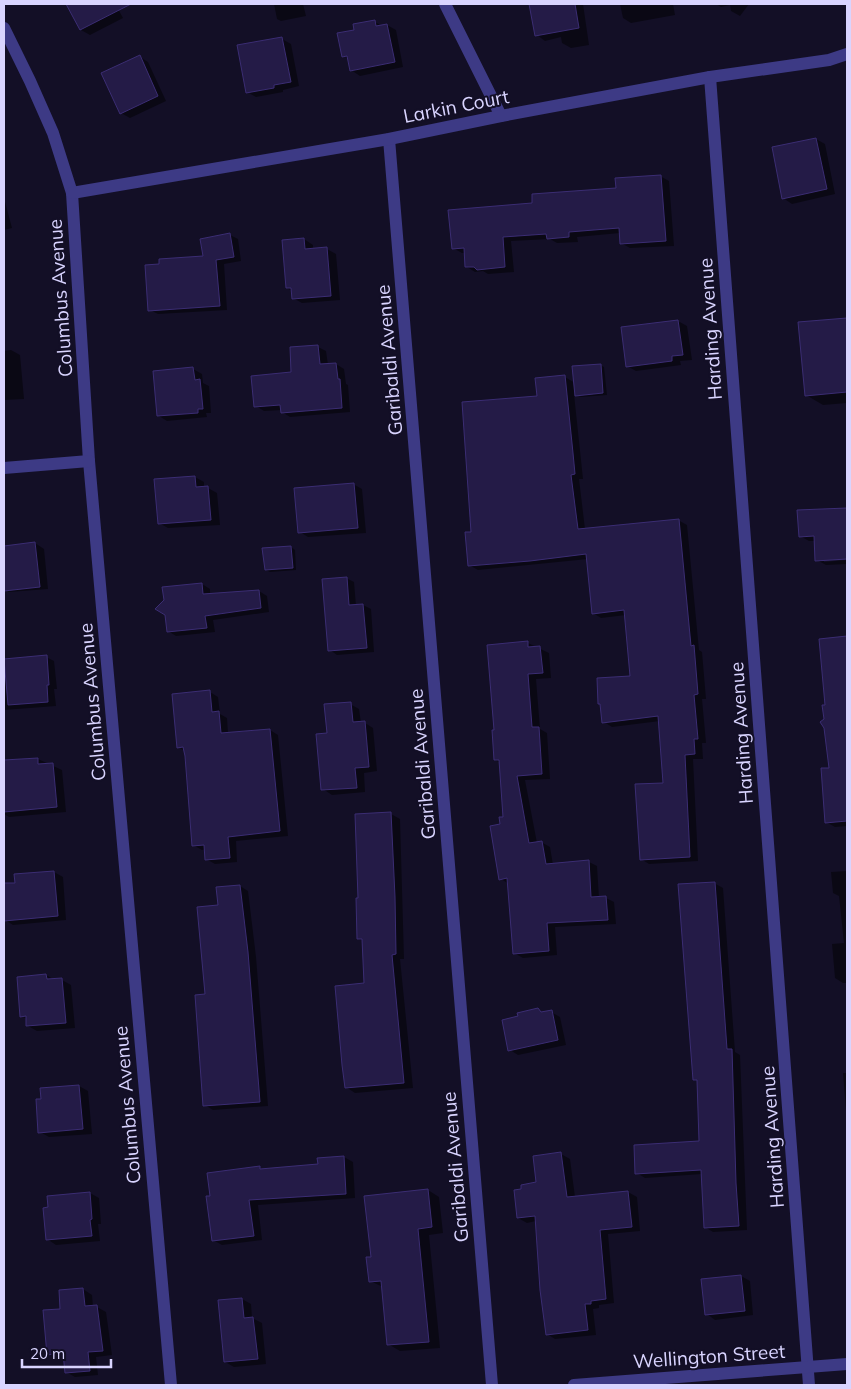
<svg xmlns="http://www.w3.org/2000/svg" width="851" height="1389" font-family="Mulish,sans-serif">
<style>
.shadow{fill:#0007}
.building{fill:#241b47;stroke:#3b2d73}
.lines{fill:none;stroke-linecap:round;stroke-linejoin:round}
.minor{stroke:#3d3a85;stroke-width:12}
.labels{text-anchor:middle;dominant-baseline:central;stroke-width:4;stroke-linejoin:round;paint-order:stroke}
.street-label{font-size:19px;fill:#d9d4ff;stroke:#130f26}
</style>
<rect width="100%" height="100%" fill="#130f26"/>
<!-- shadow -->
<g class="shadow">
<polygon points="68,4 122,4 117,7 123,18 90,35 81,30"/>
<polygon points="274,4 303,4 306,16 281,21 277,19"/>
<polygon points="531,4 583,4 589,45 571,48 562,43 561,37 545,41 537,35"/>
<polygon points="620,4 673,4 675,15 631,23 623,18"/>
<polygon points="716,4 749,4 740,16 731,11 730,5 721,7"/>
<polygon points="375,22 382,26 387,25 396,30 403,67 360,76 351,70 349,59 343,56 356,31"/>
<polygon points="282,39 291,44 299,86 283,90 283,92 256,97 247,92"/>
<polygon points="140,57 148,62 166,101 130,118 121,113"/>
<polygon points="816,139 825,144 835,194 792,204 783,198"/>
<polygon points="660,176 669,181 674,246 630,248 621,243 620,233 577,237 578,242 557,243 550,239 511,241 514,272 488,274 483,271 475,272 467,267 465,253 462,253 453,248 534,204 617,189"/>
<polygon points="4,198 12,228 4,230"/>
<polygon points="230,235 238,239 241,261 224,264 227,310 158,314 150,310"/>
<polygon points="304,239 313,245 313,250 327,249 336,254 340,300 302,303 293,298 292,291 287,288"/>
<polygon points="847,319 847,403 823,405 806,395 800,323"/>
<polygon points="678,321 687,326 692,360 680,361 681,365 636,371 627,366"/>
<polygon points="318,347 326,351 328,365 336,364 344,369 346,384 348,385 350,412 290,417 282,412 282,410 264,411 256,406 293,373"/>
<polygon points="11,350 20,355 24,399 4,400 4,351"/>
<polygon points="600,365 604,367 607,395 581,397 574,394 583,479 579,479 585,529 678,520 687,525 699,650 702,652 706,699 702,699 706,743 702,743 703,759 693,759 698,861 649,864 641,859 664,784 660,721 612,727 604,722 631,677 626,615 601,618 593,613 588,559 478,570 469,565 472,533 538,397 565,377 575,383"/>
<polygon points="193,369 202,374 203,383 209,386 211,413 206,413 207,417 167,421 159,416"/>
<polygon points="195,477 204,482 204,488 208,488 217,493 220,525 168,528 159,523"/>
<polygon points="353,484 362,489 366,533 308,537 300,532"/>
<polygon points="846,509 847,510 847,558 824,559 824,562 847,560 847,564 826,565 817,560 816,541 809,541 800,536"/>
<polygon points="35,543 44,549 48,589 9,592 4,589 4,547"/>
<polygon points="291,547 295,550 296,570 270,572 266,570"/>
<polygon points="346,578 354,582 356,606 363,605 371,609 374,652 337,655 330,650"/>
<polygon points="202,584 210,589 210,595 259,591 267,596 269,612 213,620 215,632 176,636 168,631"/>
<polygon points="847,637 847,826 835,827 826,822 831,769 825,719 827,706 820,640"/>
<polygon points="528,643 549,653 551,678 536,679 540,729 547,733 550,779 525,780 537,843 541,842 550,847 553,865 589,862 597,866 599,898 606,898 614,902 616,924 555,927 557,955 523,958 514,953 509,884 501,879 501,825 504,818 501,763 495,760 495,731"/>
<polygon points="46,657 54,661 57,689 54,689 56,706 4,710 4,660"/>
<polygon points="210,692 218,697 220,714 227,718 228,733 270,730 278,735 288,836 236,841 237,862 215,864 206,859 206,849 202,850 193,845 185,751 178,747 174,695"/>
<polygon points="350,704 359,709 361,723 365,723 373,728 377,771 364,773 365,792 332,795 323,789 329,734"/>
<polygon points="38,759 62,770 66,812 9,817 4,814 4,762"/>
<polygon points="391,814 400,819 404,959 400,959 413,1088 355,1093 346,1087 365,984 364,941 358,939 360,899"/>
<polygon points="847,871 847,983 843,983 835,978 832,944 844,943 839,896 833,893 831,872"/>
<polygon points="54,872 63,877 66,920 13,925 5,920 4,899 18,898"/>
<polygon points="714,883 723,888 735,1052 740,1055 747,1230 713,1232 705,1227 702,1174 645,1178 637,1173 700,1142 698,1081 694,1079"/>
<polygon points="240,886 248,891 256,957 268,1106 213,1110 205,1105 207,995 219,906"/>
<polygon points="46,975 55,980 62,980 71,985 75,1028 37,1031 28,1026 27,1019 21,1016"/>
<polygon points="537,1010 543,1013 551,1012 560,1017 566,1045 518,1055 510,1050 519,1017"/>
<polygon points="843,1073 847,1073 847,1123"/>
<polygon points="79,1086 88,1091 92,1134 49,1137 40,1132 42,1100"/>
<polygon points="561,1154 570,1159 575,1197 628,1192 637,1197 640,1231 608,1234 614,1303 599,1305 599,1308 593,1309 596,1335 555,1339 547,1334 536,1221 527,1223 518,1218 538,1184"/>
<polygon points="344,1157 353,1162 355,1198 258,1205 262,1240 222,1245 213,1240 259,1167 264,1170 319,1166"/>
<polygon points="428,1190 439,1197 443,1233 429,1235 440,1348 400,1351 388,1344 383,1287 370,1281 373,1258"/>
<polygon points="90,1193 99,1198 101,1224 98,1224 100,1241 56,1245 47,1239"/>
<polygon points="741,1276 750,1281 753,1315 715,1320 707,1314"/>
<polygon points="83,1289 92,1295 93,1307 97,1307 106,1312 112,1355 96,1357 98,1375 75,1377 66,1372 65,1358 57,1359 48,1354 62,1310"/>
<polygon points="242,1299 251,1304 252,1318 262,1323 266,1364 234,1367 225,1362"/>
</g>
<!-- building -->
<g class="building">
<polygon points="66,4 131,4 80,30"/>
<polygon points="529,4 575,4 579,28 535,36"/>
<polygon points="375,20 376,26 387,24 395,62 350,71 347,56 342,57 337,33 354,30 353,24"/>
<polygon points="282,37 291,82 274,85 274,88 246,93 237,45"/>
<polygon points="140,55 158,96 120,114 101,73"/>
<polygon points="816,138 827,189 782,199 772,147"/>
<polygon points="661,175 666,241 620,244 619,228 569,232 569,237 547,239 546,234 503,237 505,267 477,270 474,267 465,267 464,248 452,249 448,210 532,203 532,194 616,188 615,178"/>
<polygon points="230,233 234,257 216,260 220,306 148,311 145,265 159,264 159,259 203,256 200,239"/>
<polygon points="304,238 305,249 327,247 331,296 292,299 291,288 286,288 282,240"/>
<polygon points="847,318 847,392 805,396 798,322"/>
<polygon points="678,320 683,355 672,356 672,361 626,367 621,327"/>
<polygon points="318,345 320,364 336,363 338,379 340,379 342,408 281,413 280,405 254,407 251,376 291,372 290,347"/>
<polygon points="601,364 603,393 575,396 572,366"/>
<polygon points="193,367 195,380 200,379 203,409 198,409 198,413 157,416 153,371"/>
<polygon points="565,375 573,453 575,474 571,475 578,529 679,519 691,646 694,645 698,694 694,695 698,739 694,739 695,754 685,755 690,857 640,860 635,784 663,783 658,716 602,723 600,704 598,704 597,678 630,676 624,610 592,614 586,554 530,561 468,566 465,532 471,532 462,402 537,396 535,378"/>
<polygon points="195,476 196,487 208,486 211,520 158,524 154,479"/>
<polygon points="354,483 358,528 298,533 294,488"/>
<polygon points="847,508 847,559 815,561 814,536 799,537 797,510"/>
<polygon points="35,542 40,587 4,591 4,546"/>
<polygon points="291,546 293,568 265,570 262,548"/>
<polygon points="347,577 349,605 363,604 367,648 328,651 322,579"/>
<polygon points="202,583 203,594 259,590 261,608 205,616 207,628 167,632 165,615 155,609 164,600 162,587"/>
<polygon points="847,636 847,821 825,823 821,768 829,768 824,728 820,722 824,719 822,705 825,705 819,639"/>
<polygon points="528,641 528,647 540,646 543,673 528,674 532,727 539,727 542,774 517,776 529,843 542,841 546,864 589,860 591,897 606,896 608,920 547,923 549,951 513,954 507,878 499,880 490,826 500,824 499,817 503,817 499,760 494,760 492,730 494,730 487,645"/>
<polygon points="47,655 49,685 47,685 48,702 8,705 4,659"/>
<polygon points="210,690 212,712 219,711 221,733 270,729 280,831 228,837 230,858 205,860 204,845 192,846 185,756 183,747 177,748 172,694"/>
<polygon points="351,702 353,722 365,721 369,767 355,768 357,788 321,790 316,734 327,733 324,704"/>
<polygon points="38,758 38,764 53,763 57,807 4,812 4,760"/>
<polygon points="391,812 395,897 396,954 392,955 404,1083 345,1088 342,1065 335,986 364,983 362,939 357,939 356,898 358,898 355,814"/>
<polygon points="54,871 58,916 4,921 4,883 15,883 14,874"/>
<polygon points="715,882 727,1049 732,1049 736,1183 739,1226 704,1228 701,1170 635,1174 634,1145 699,1141 697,1080 693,1080 678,884"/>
<polygon points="240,885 248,952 260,1102 203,1106 195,995 205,994 197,907 218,905 216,887"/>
<polygon points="46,974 47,979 62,978 66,1023 26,1026 26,1016 20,1017 17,977"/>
<polygon points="538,1008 541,1012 552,1010 558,1040 508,1051 502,1020 518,1016 517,1013"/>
<polygon points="79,1085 83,1129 38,1133 36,1099 41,1099 40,1088"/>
<polygon points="561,1152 567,1197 628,1191 632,1227 600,1230 606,1299 591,1301 591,1304 585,1304 588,1330 546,1335 540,1290 535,1216 517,1218 514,1190 521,1189 521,1185 536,1182 533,1156"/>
<polygon points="344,1156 346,1194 249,1200 254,1236 212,1241 206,1196 210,1196 207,1173 260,1166 260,1169 318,1164 317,1158"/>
<polygon points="428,1189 432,1227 418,1229 429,1342 387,1345 381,1281 369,1282 366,1257 371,1257 364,1196"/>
<polygon points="90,1192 92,1219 90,1220 92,1236 46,1240 43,1208 48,1207 47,1196"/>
<polygon points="741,1275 745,1311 705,1315 701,1279"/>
<polygon points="83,1288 85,1306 97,1305 103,1351 88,1352 90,1371 65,1373 63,1353 47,1355 43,1310 60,1309 59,1290"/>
<polygon points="242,1298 244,1318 253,1317 258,1359 224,1362 218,1300"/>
</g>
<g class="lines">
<!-- minor -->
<g class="minor">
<polyline points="445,4 501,116"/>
<polyline points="4,28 30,81 53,133 72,193 89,461 171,1385"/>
<polyline points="710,77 809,1385"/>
<polyline points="389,139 492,1385"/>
<polyline points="72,193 389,139 501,116 710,77 829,60 847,54"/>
<polyline points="4,468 89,461"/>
<polyline points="574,1385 847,1364"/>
</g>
</g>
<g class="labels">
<!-- street labels -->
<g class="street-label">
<text transform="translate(456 106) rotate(-11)">Larkin Court</text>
<text transform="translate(60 298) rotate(-94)">Columbus Avenue</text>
<text transform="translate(710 329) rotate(-94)">Harding Avenue</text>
<text transform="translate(389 360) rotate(-95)">Garibaldi Avenue</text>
<text transform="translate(92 702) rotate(-95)">Columbus Avenue</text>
<text transform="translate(741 733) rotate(-94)">Harding Avenue</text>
<text transform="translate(422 764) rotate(-95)">Garibaldi Avenue</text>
<text transform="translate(127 1105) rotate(-95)">Columbus Avenue</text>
<text transform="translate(772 1137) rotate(-94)">Harding Avenue</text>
<text transform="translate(455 1167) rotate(-95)">Garibaldi Avenue</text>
<text transform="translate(709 1356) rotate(-4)">Wellington Street</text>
</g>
</g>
<!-- border -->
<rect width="851" height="1389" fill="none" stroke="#d9d4ff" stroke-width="10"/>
<!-- scale -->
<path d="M22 1359v8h89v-8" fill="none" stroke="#d9d4ff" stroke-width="2.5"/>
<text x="30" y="1359" font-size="15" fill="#d9d4ff" stroke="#130f26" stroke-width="4" paint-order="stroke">20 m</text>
</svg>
